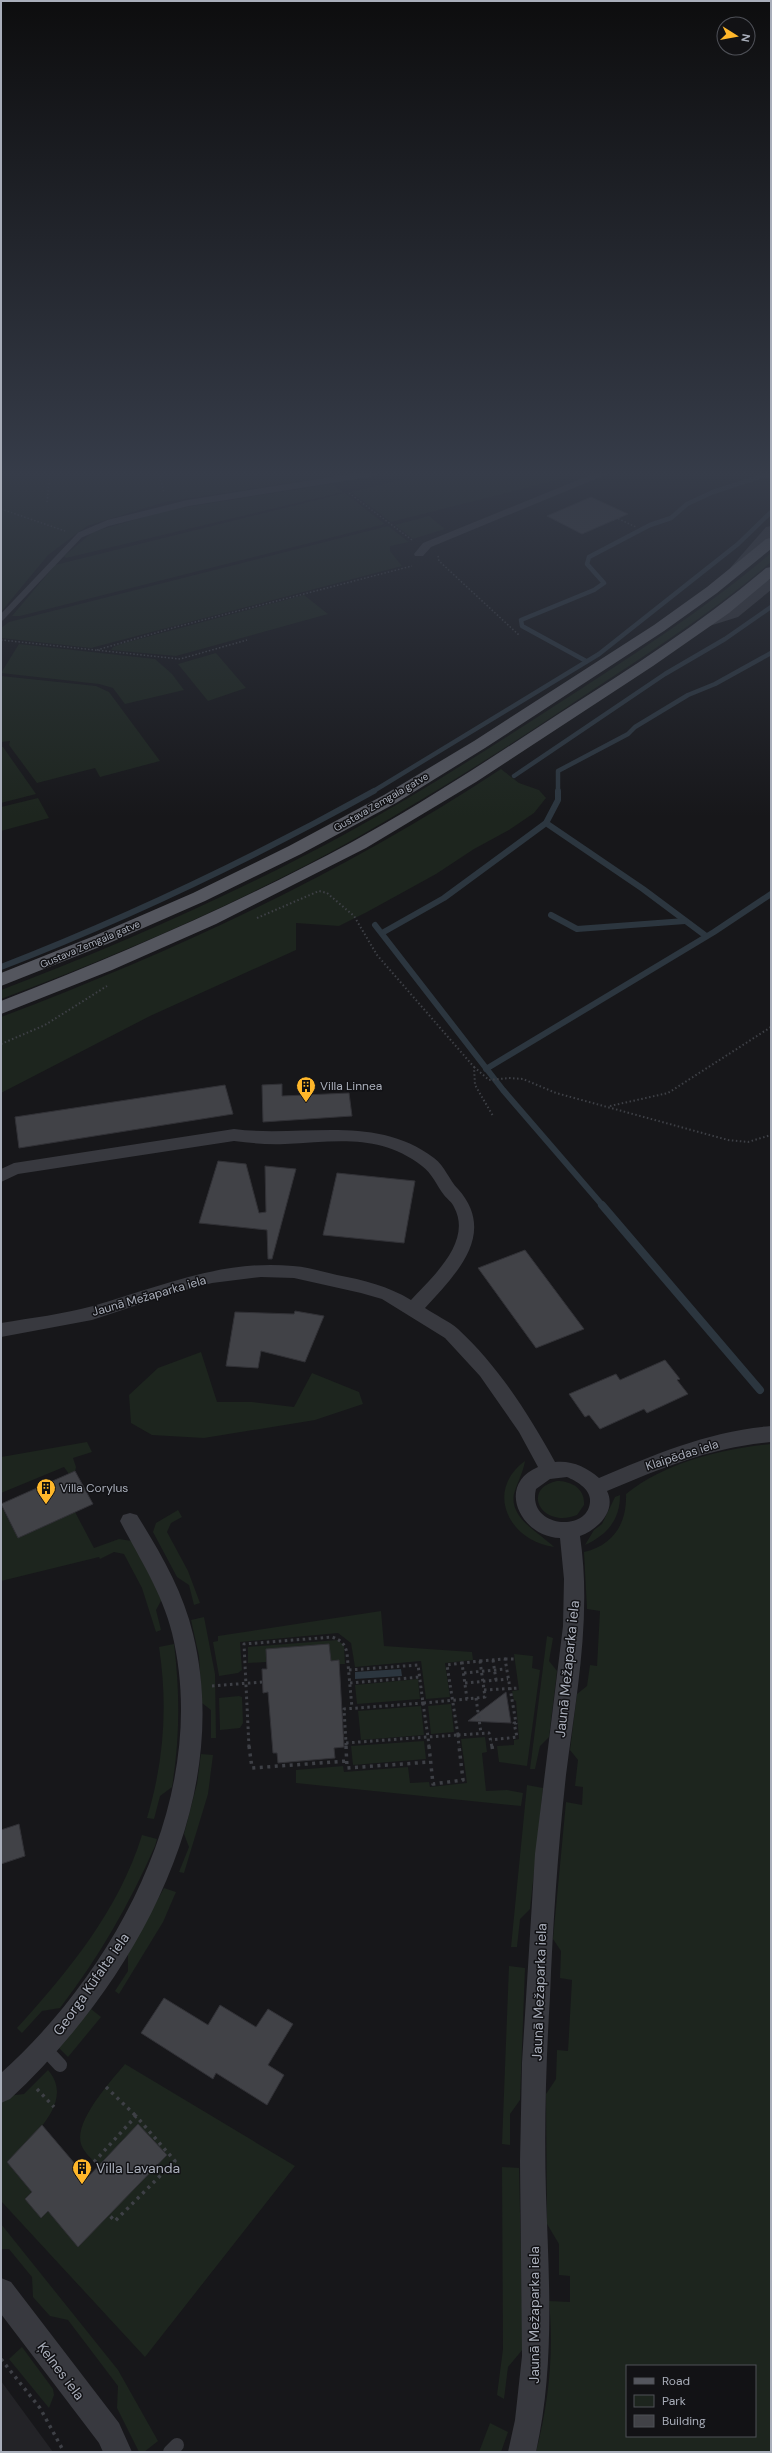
<svg xmlns="http://www.w3.org/2000/svg" width="772" height="2453" font-family="'DM Sans',sans-serif">
<style>
.built{fill:#232327}
.green{fill:#1d251e;fill-rule:evenodd}
.water{fill:#2c363f}
.lines{fill:none;stroke-linecap:round;stroke-linejoin:round}
.stream-far2{stroke:#2c363f;stroke-width:4.5}
.stream-far1{stroke:#2c363f;stroke-width:6}
.stream{stroke:#2c363f;stroke-width:8}
.building{fill:#414247;stroke:#313136}
.path-far3{stroke:#3e4046;stroke-width:1.5;stroke-dasharray:1.5 2;stroke-linecap:butt}
.path-far2{stroke:#3e4046;stroke-width:2;stroke-dasharray:1.5 2.5;stroke-linecap:butt}
.path-far1{stroke:#3e4046;stroke-width:3;stroke-dasharray:2.5 3.5;stroke-linecap:butt}
.path{stroke:#3e4046;stroke-width:3.5;stroke-dasharray:3 4.5;stroke-linecap:butt}
.service-far1{stroke:#38393f;stroke-width:6}
.service{stroke:#38393f;stroke-width:14}
.minor{fill:#38393f;fill-rule:evenodd}
.tertiary{fill:#38393f;fill-rule:evenodd}
.primary{fill:#54565e;fill-rule:evenodd}
.labels{text-anchor:middle;dominant-baseline:central;stroke-width:3;stroke-linejoin:round;paint-order:stroke}
.far-street-label{font-size:10px;fill:#a9aeba;stroke:#121215}
.poi-label{font-size:12px;fill:#a9aeba;stroke:#121215;text-anchor:start}
.street-label{font-size:12px;fill:#a9aeba;stroke:#121215}
.near-street-label{font-size:14px;fill:#a9aeba;stroke:#121215}
.near-poi-label{font-size:14px;fill:#a9aeba;stroke:#121215;text-anchor:start}
</style>
<rect width="100%" height="100%" fill="#17171a"/>
<!-- built -->
<polygon class="built" points="1,2381 53,2452 1,2452"/>
<!-- green -->
<g class="green">
<polygon points="1,473 354,473 165,502 87,526 48,555 1,612"/>
<polygon points="429,473 585,473 391,522 351,492"/>
<polygon points="332,484 343,492 66,558 64,556 93,532 168,510"/>
<polygon points="345,493 385,524 20,616 12,616 55,565"/>
<polygon points="429,516 445,529 413,539 395,525"/>
<polygon points="388,526 409,542 390,546 390,551 402,566 91,648 1,638 1,628 9,622"/>
<path d="M771,553V562C712,613 647,654 582,697C509,746 435,793 358,837C244,901 123,953 1,999V990C119,945 235,894 347,833C418,794 488,749 556,705C630,657 704,610 771,553Z"/>
<polygon points="304,595 328,614 176,656 111,650 113,647 124,643"/>
<polygon points="19,644 155,659 172,674 184,690 125,704 113,688 99,684 1,673"/>
<polygon points="216,653 246,688 208,701 178,664"/>
<polygon points="1,676 96,686 109,692 160,761 100,777 95,768 37,783 9,745 10,741 1,742"/>
<polygon points="1,747 3,747 36,794 1,803"/>
<path d="M501,769L519,783L539,790L546,798L534,813L509,830L474,849L436,874L367,912L339,926L296,923V950L150,1016L1,1093V1017C175,951 346,872 501,769Z"/>
<polygon points="38,798 49,818 1,831 1,807"/>
<polygon points="201,1352 217,1402 252,1402 294,1407 312,1373 359,1392 363,1404 315,1420 204,1438 152,1435 131,1423 129,1395 158,1368"/>
<polygon points="87,1442 92,1452 73,1458 76,1467 75,1472 69,1474 64,1467 1,1493 1,1457"/>
<path d="M771,1444V2452H536C549,2402 554,2352 549,2301L570,2302V2276L559,2275V2244L547,2224L546,2094L556,2079L557,2050L568,2051L572,1980L560,1978L561,1951L553,1939L566,1802L582,1805L583,1787L575,1786L578,1760L570,1750L577,1694L587,1686L590,1665L597,1666L600,1611L587,1609L584,1552C614,1545 627,1523 626,1494C666,1462 721,1449 771,1444ZM627,2366H755V2436H627Z"/>
<path d="M525,1461C523,1473 517,1483 514,1494C509,1518 540,1533 554,1547C509,1541 484,1491 525,1461Z"/>
<path d="M557,1481C572,1481 585,1489 584,1505L577,1515C542,1529 520,1489 557,1481Z"/>
<path d="M620,1495C620,1520 607,1535 585,1545L594,1530L602,1524L615,1497Z"/>
<polygon points="1,1506 18,1538 75,1512 94,1548 119,1539 132,1541 162,1599 156,1610 161,1630 156,1632 142,1588 124,1554 114,1552 100,1559 99,1557 1,1581"/>
<polygon points="178,1510 182,1517 171,1523 167,1532 188,1571 200,1603 194,1605 189,1585 177,1577 153,1532 156,1523"/>
<polygon points="381,1611 384,1646 472,1652 473,1660 445,1663 450,1697 426,1699 421,1661 355,1667 351,1643 338,1633 240,1642 242,1670 238,1673 219,1676 213,1642 218,1641 218,1636"/>
<polygon points="204,1617 215,1674 216,1738 211,1738 211,1710 202,1703 199,1656 191,1620"/>
<polygon points="547,1636 553,1638 549,1661 557,1671 549,1737 540,1746 535,1769 530,1769"/>
<polygon points="337,1640 344,1645 345,1664 339,1664 339,1660 331,1661 329,1644 266,1649 266,1662 248,1663 248,1647"/>
<path d="M174,1644C180,1692 180,1738 172,1787L160,1796L154,1819L147,1818C164,1761 168,1706 159,1647Z"/>
<polygon points="514,1654 533,1656 532,1668 540,1670 527,1766 499,1762 497,1746 514,1745 514,1740 519,1739 516,1701 514,1700 512,1691 519,1690"/>
<polygon points="418,1679 420,1699 357,1704 355,1685"/>
<polygon points="239,1696 242,1697 243,1723 240,1728 220,1730 219,1698"/>
<polygon points="451,1704 454,1732 431,1734 428,1706"/>
<polygon points="421,1706 424,1735 361,1740 358,1711"/>
<polygon points="485,1737 487,1752 482,1753 486,1791 507,1790 523,1793 521,1806 296,1783 296,1770 343,1766 344,1772 408,1767 410,1783 429,1782 430,1787 467,1783 461,1739"/>
<polygon points="424,1741 426,1759 353,1765 351,1746"/>
<polygon points="201,1754 213,1755 208,1794 184,1873 179,1872 189,1847 184,1834 197,1784"/>
<polygon points="527,1785 543,1788 530,1909 520,1919 517,1947 511,1947"/>
<path d="M142,1835L157,1839L155,1846C129,1905 99,1957 60,2008L42,2011L22,2033L17,2028C68,1972 119,1910 142,1835Z"/>
<polygon points="164,1888 176,1892 163,1922 119,1994 115,1991 128,1971 128,1954"/>
<polygon points="509,1966 525,1968 520,2100 510,2114 510,2145 502,2144"/>
<polygon points="91,2009 101,2017 68,2057 58,2047"/>
<path d="M125,2064L295,2166L145,2357L1,2201V2102L7,2096L24,2094L48,2070C77,2103 28,2140 7,2162L32,2192L41,2218L48,2211L166,2155L138,2124L98,2166C92,2159 84,2153 81,2144C74,2121 111,2081 125,2064Z"/>
<polygon points="502,2167 519,2168 523,2349 508,2367 504,2399 497,2395 503,2349"/>
<polygon points="1,2224 118,2370 158,2441 144,2452 139,2452 117,2408 118,2386 68,2320 50,2316 33,2297 32,2277 9,2249 1,2249"/>
<polygon points="22,2347 53,2389 54,2395 49,2408 9,2359"/>
<polygon points="490,2423 508,2432 501,2452 479,2452"/>
</g>
<!-- water -->
<polygon class="water" points="401,1669 402,1676 355,1679 355,1672"/>
<g class="lines">
<!-- stream-far2 -->
<g class="stream-far2">
<polyline points="586,661 522,626 521,620 594,590 604,583 587,564 589,557 650,525 671,518 687,504 713,492 765,475 771,477"/>
<polyline points="514,776 665,674 725,639 771,607"/>
<polyline points="372,792 599,654 738,544 771,512"/>
<polyline points="558,792 558,771 628,734 635,727 688,695 715,684 771,653"/>
</g>
<!-- stream-far1 -->
<g class="stream-far1">
<polyline points="546,823 643,889 706,936"/>
<polyline points="551,915 577,929 685,921"/>
<polyline points="375,925 503,1090 603,1206"/>
<polyline points="382,933 444,898 546,823 558,800 558,791"/>
<path d="M1,967C130,917 253,858 374,791"/>
<polyline points="486,1069 714,932 771,894"/>
</g>
<!-- stream -->
<polyline class="stream" points="602,1205 760,1390"/>
</g>
<!-- building -->
<g class="building">
<polygon points="591,497 628,514 582,534 547,516"/>
<polygon points="282,1084 282,1096 349,1093 352,1116 263,1122 262,1085"/>
<polygon points="225,1085 233,1114 19,1148 15,1117"/>
<polygon points="218,1161 246,1164 259,1213 266,1212 265,1166 296,1169 272,1259 268,1259 267,1230 199,1223"/>
<polygon points="337,1173 415,1181 404,1243 323,1235"/>
<polygon points="525,1250 584,1329 536,1348 478,1268"/>
<polygon points="295,1311 324,1316 305,1362 261,1351 258,1368 226,1366 235,1312 294,1314"/>
<polygon points="665,1360 680,1379 677,1380 688,1394 647,1413 644,1409 600,1429 589,1415 585,1417 569,1394 616,1374 620,1380"/>
<polygon points="75,1471 93,1504 18,1538 1,1504"/>
<polygon points="329,1644 331,1661 339,1660 344,1747 334,1748 335,1758 278,1763 277,1753 273,1753 268,1692 263,1693 262,1669 267,1669 266,1649"/>
<polygon points="506,1692 511,1723 468,1721"/>
<polygon points="19,1824 25,1856 1,1864 1,1830"/>
<polygon points="164,1998 208,2025 220,2005 256,2027 268,2009 293,2024 268,2065 284,2075 267,2105 216,2073 213,2079 141,2033"/>
<polygon points="138,2124 167,2155 78,2247 48,2211 41,2218 25,2199 32,2192 7,2162 42,2125 87,2178"/>
</g>
<g class="lines">
<!-- path-far3 -->
<g class="path-far3">
<polyline points="159,473 164,493"/>
<polyline points="349,493 412,540"/>
<polyline points="47,502 50,473"/>
<polyline points="1,509 65,531"/>
<polyline points="607,509 606,513 636,527"/>
<polyline points="613,520 620,517"/>
<polyline points="438,556 439,561 520,636"/>
<polyline points="1,640 180,659 247,640"/>
<polyline points="97,650 176,627 412,566"/>
</g>
<!-- path-far2 -->
<g class="path-far2">
<polyline points="257,918 319,891 327,893 354,916 377,955 474,1067 475,1085 493,1116"/>
<polyline points="1,1044 45,1025 107,986"/>
<polyline points="474,1067 489,1080 509,1078 523,1079 556,1093 728,1140 748,1142 771,1135"/>
<polyline points="610,1106 668,1093 771,1027"/>
</g>
<!-- path-far1 -->
<g class="path-far1">
<polyline points="505,1659 514,1659"/>
<polyline points="493,1660 496,1680"/>
<polyline points="480,1661 505,1659 516,1723 514,1723 517,1737 491,1740"/>
<polygon points="480,1661 485,1697 467,1699 462,1663"/>
<polyline points="349,1670 418,1665 423,1703 467,1699"/>
<polyline points="464,1673 506,1669"/>
<polyline points="350,1683 420,1677"/>
<polyline points="465,1683 508,1679"/>
<polyline points="212,1686 262,1682"/>
<polyline points="484,1690 519,1688"/>
<polyline points="476,1698 481,1733"/>
<polygon points="423,1703 428,1737 346,1743 344,1709"/>
<polyline points="458,1735 459,1747"/>
<polyline points="458,1735 447,1665 462,1663"/>
<polyline points="458,1735 489,1733 492,1747"/>
<polyline points="346,1743 346,1747"/>
<path d="M249,1747L244,1644L332,1637C341,1640 345,1644 347,1653L352,1708"/>
<polyline points="429,1747 428,1737 458,1735"/>
</g>
<!-- path -->
<g class="path">
<polyline points="249,1746 252,1768 347,1761"/>
<polyline points="346,1746 347,1768 430,1762"/>
<polyline points="429,1746 433,1784 463,1780 459,1746"/>
<polyline points="492,1746 493,1752"/>
<polyline points="106,2087 136,2116"/>
<polyline points="37,2089 54,2107"/>
<polyline points="94,2162 136,2116 175,2161 115,2221 109,2215"/>
<polyline points="1,2359 40,2408 64,2452"/>
</g>
<!-- service-far1 -->
<polyline class="service-far1" points="1,618 80,535 108,523 188,503 375,473"/>
<!-- service -->
<g class="service">
<polyline points="45,2049 60,2065"/>
<polyline points="170,2452 177,2445"/>
</g>
<!-- minor -->
<g class="minor">
<polygon points="595,473 610,473 431,547 423,556 415,556 414,554 423,543"/>
<path d="M234,1129C302,1138 375,1113 434,1158C445,1166 449,1180 458,1189C498,1234 455,1275 425,1308C435,1315 449,1321 458,1329C499,1367 529,1415 555,1462C571,1460 587,1467 599,1478C655,1454 710,1431 771,1426V1442C712,1447 661,1468 607,1491C617,1511 597,1530 580,1536C592,1616 576,1696 566,1775C558,1848 553,1922 550,1996C546,2062 544,2128 546,2195C549,2282 555,2366 536,2452H508L515,2420L522,2356L520,2161L522,2063L535,1854L563,1626L564,1579L560,1538C521,1537 495,1485 538,1467L519,1432L480,1376L445,1338L382,1299L361,1293L294,1278L261,1277L212,1283L174,1293L92,1320L1,1337V1323C31,1318 64,1314 93,1306C159,1287 223,1259 293,1266C308,1267 323,1272 337,1275C364,1280 388,1286 411,1300C432,1277 473,1242 454,1207C452,1202 447,1199 444,1195C437,1186 432,1173 422,1166C379,1133 336,1142 285,1144C268,1145 251,1143 234,1141L18,1174L1,1182V1169L14,1163ZM567,1477C576,1481 589,1488 590,1499C592,1533 526,1529 536,1489L550,1479Z"/>
<path d="M130,1513L137,1515C160,1552 183,1591 193,1634C235,1805 132,1986 10,2099L1,2103V2073C118,1968 211,1793 172,1633C162,1592 139,1558 120,1521L123,1515Z"/>
<polygon points="1,2278 11,2282 119,2423 132,2452 103,2452 99,2443 1,2314"/>
</g>
<!-- tertiary -->
<g class="tertiary">
<polygon points="771,526 771,538 741,573 731,573 729,570 731,567 766,527"/>
<polygon points="771,579 771,590 738,617 703,628 696,624 698,621 728,611 766,580"/>
</g>
<!-- primary -->
<g class="primary">
<polygon points="771,538 771,549 717,593 664,631 485,748 396,803 301,854 205,901 107,944 1,986 1,973 94,936 193,893 289,846 384,795 474,741 654,625 707,587 766,539"/>
<path d="M771,567V578L729,613L653,666L476,782L366,848L216,924L112,970L1,1014V1001C121,954 239,903 352,842C423,803 491,758 560,713C631,668 701,623 766,568Z"/>
</g>
</g>
<!-- sky -->
<linearGradient id="sky" x2="0" y2="1"><stop stop-color="#0d0d0e"/><stop offset="0.58" stop-color="#363c49"/><stop offset="1" stop-color="#363c49" stop-opacity="0"/></linearGradient>
<rect width="772" height="817" fill="url(#sky)"/>
<!-- icons -->
<defs>
<g id="building-pin" transform="scale(1)"><path d="M0 17L-7.5 6A9.5 9.5 0 1 1 7.5 6Z" fill="#ffb72a" stroke="#121215"/><path d="M-4-6H4V6H1V3H-1V6H-4ZM-2.5-4.3h1.7v1.8h-1.7ZM.8-4.3h1.7v1.8H.8ZM-2.5-1h1.7V.8h-1.7ZM.8-1h1.7V.8H.8Z" fill="#111"/></g>
</defs>
<g fill-rule="evenodd">
<use href="#building-pin" x="306" y="1086"/>
<use href="#building-pin" x="46" y="1488"/>
<use href="#building-pin" x="82" y="2168"/>
</g>
<g class="labels">
<!-- far-street labels -->
<g class="far-street-label">
<text transform="translate(381 802) rotate(-30)">Gustava Zemgala gatve</text>
<text transform="translate(90 944) rotate(-23)">Gustava Zemgala gatve</text>
</g>
<!-- poi labels -->
<g class="poi-label">
<text x="320" y="1086">Villa Linnea</text>
<text x="60" y="1488">Villa Corylus</text>
</g>
<!-- street labels -->
<g class="street-label">
<text transform="translate(149 1296) rotate(-16)">Jaunā Mežaparka iela</text>
<text transform="translate(682 1455) rotate(-18)">Klaipēdas iela</text>
</g>
<!-- near-street labels -->
<g class="near-street-label">
<text transform="translate(567 1669) rotate(-84)">Jaunā Mežaparka iela</text>
<text transform="translate(91 1984) rotate(-55)">Georga Kūfalta iela</text>
<text transform="translate(539 1992) rotate(-88)">Jaunā Mežaparka iela</text>
<text transform="translate(534 2315) rotate(-90)">Jaunā Mežaparka iela</text>
<text transform="translate(61 2371) rotate(53)">Ķelnes iela</text>
</g>
<!-- near-poi labels -->
<g class="near-poi-label">
<text x="96" y="2168">Villa Lavanda</text>
</g>
</g>
<!-- border -->
<rect width="772" height="2453" fill="none" stroke="#a9aeba" stroke-width="4"/>
<!-- legend -->
<rect x="626" y="2365" width="130" height="72" fill="#121215" stroke="#4e5057"/>
<rect x="634" y="2378" width="20" height="6" fill="#54565e" stroke="#4e5057"/>
<text x="662" y="2385" font-size="12" fill="#a9aeba">Road</text>
<rect x="634" y="2395" width="20" height="12" fill="#1d251e" stroke="#4e5057"/>
<text x="662" y="2405" font-size="12" fill="#a9aeba">Park</text>
<rect x="634" y="2415" width="20" height="12" fill="#414247" stroke="#4e5057"/>
<text x="662" y="2425" font-size="12" fill="#a9aeba">Building</text>
<!-- north arrow -->
<g transform="translate(736 36) rotate(101)"><circle r="19" fill="#121215" stroke="#4e5057"/>
<path d="M0-3L7 15L0 10L-7 15Z" fill="#ffb72a"/>
<text y="-6" font-size="11" font-weight="bold" text-anchor="middle" fill="#a9aeba">N</text>
</g>
</svg>
